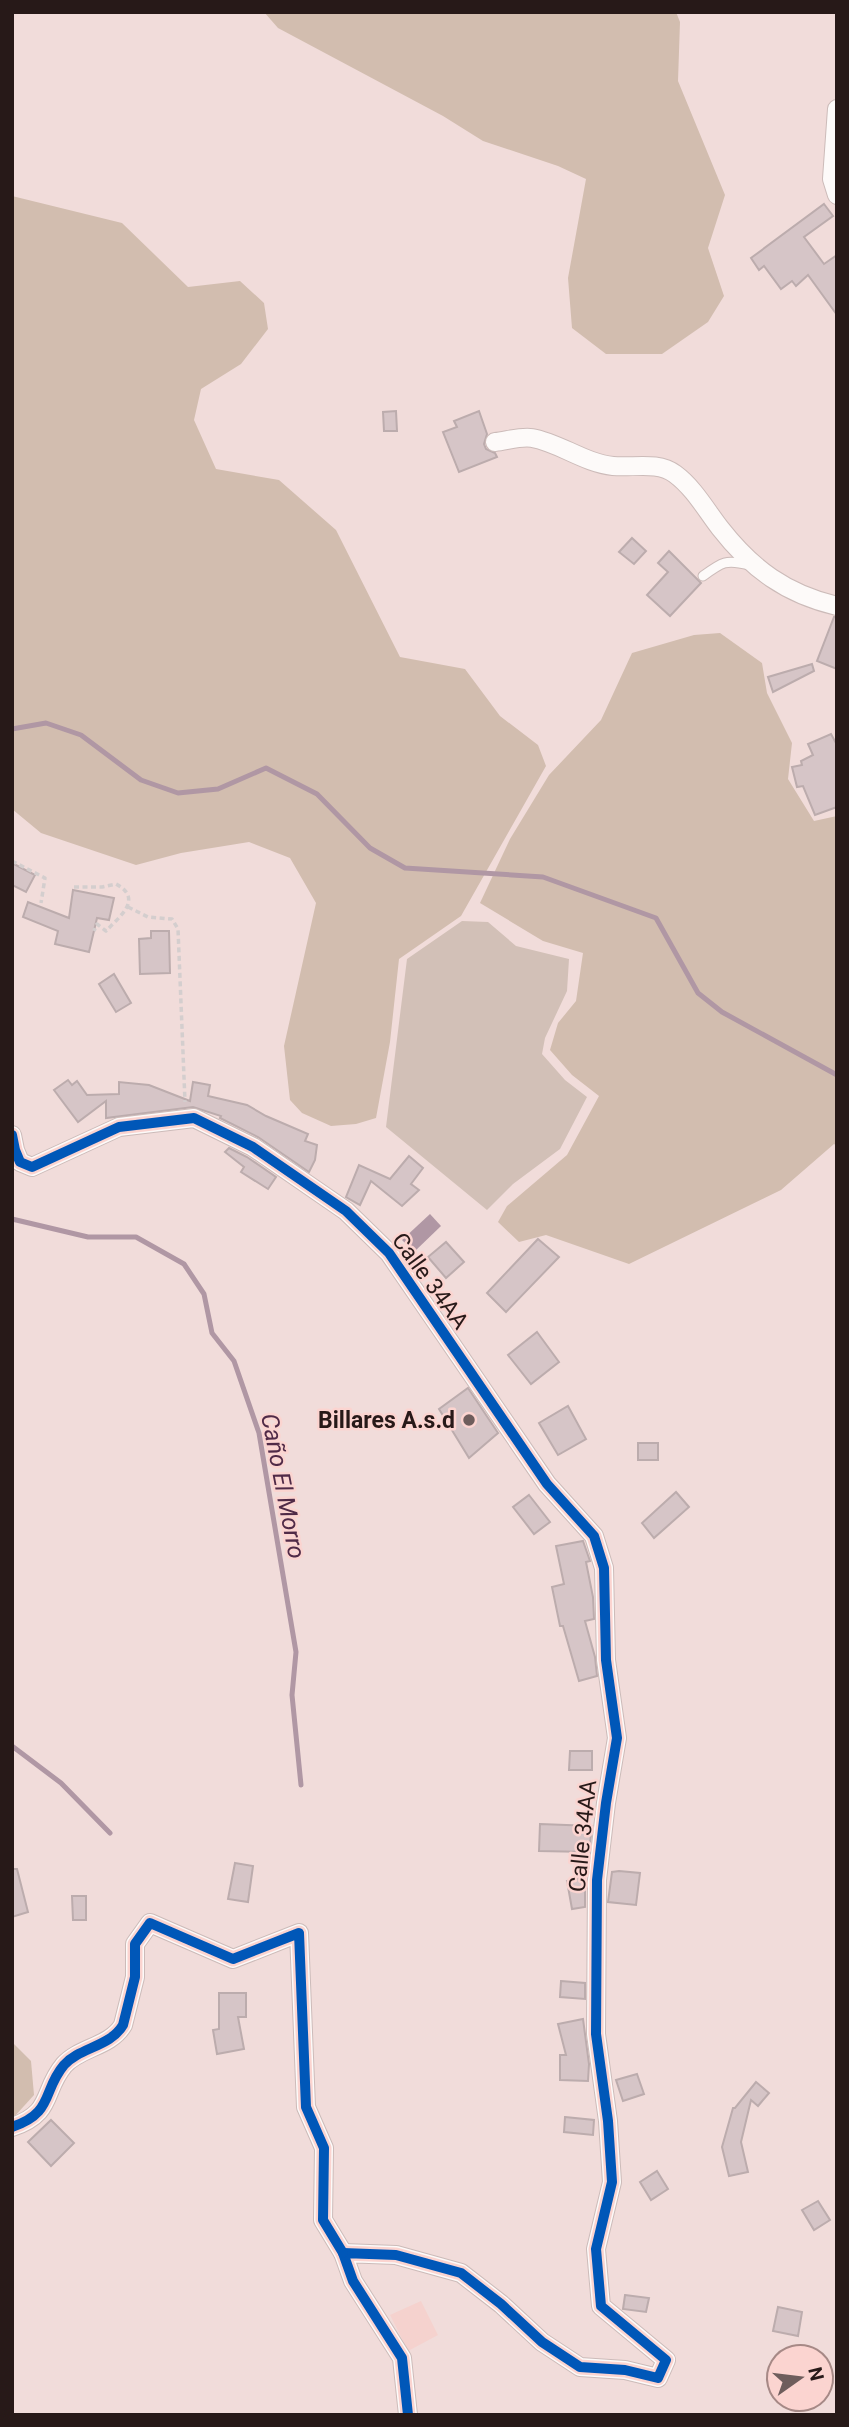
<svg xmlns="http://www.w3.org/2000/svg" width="849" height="2427" font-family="Roboto,sans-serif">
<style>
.built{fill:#f5d2ce}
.green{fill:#d2c0b7}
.forest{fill:#d2bdaf}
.water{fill:#b097a4}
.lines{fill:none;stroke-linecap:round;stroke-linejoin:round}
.stream{stroke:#b097a4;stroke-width:5}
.building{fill:#d6c5c7;stroke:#bcacad;stroke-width:2}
.lane-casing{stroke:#ccbbb9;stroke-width:11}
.street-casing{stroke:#ccbbb9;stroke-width:20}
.path{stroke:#d4cece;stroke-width:3.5;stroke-dasharray:5 3.5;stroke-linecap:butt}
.lane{stroke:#fdfaf9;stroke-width:9}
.street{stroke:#fdfaf9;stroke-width:18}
.cycleway-casing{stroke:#fbd4d0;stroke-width:15}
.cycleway{stroke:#0057b8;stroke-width:10}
.poi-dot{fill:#6e5d5c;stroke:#fbd4d0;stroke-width:2.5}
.labels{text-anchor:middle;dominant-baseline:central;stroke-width:5;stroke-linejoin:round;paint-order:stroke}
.street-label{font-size:23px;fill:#271918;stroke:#fbd4d0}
.poi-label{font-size:23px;font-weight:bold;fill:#271918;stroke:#fbd4d0;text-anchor:end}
.water-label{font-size:24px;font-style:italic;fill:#502a47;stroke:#fbd4d0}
</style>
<rect width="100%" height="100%" fill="#f1dcda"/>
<!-- built -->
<polygon class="built" points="421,2301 438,2335 408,2351 390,2315"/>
<!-- green -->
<polygon class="green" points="462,921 488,922 516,946 569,959 567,991 545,1038 542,1054 565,1080 587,1097 560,1149 513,1184 487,1210 386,1127 407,959"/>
<!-- forest -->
<g class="forest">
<polygon points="264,12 676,12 680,22 678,81 725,195 708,248 724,296 708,322 662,354 606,354 572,328 568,278 586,179 558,166 483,141 443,116 278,28"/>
<polygon points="12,196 122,223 188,287 240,281 264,303 268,329 241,364 201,389 194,420 216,469 279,480 336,530 400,657 465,669 500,716 538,745 546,766 461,916 399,959 390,1042 376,1118 356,1124 331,1126 302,1113 290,1100 284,1046 316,903 290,858 249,842 181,853 136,865 41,833 12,809"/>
<polygon points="720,633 762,663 767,693 792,743 788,779 814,821 837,816 837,1146 834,1144 781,1190 629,1264 546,1235 519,1242 498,1222 507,1206 567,1155 599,1096 572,1075 550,1050 558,1023 576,1001 583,953 543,941 480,903 510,839 549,775 601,720 632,653 694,635"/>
<polygon points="12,2042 31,2061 34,2095 14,2117"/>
</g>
<!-- water -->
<polygon class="water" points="430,1214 441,1226 414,1252 402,1240"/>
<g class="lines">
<!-- stream -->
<g class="stream">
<polyline points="12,729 46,723 81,735 141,780 178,793 218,789 266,768 317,794 370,848 405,868 543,877 656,918 698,993 722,1012 837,1075"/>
<polyline points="12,1219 88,1237 136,1237 184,1264 204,1294 212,1333 234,1361 259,1433 296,1652 292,1695 301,1785"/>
<polyline points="12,1746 61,1783 110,1833"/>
</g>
</g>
<!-- building -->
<g class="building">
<polygon points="824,204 833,216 804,237 824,264 837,255 837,315 808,275 796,286 792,281 781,289 764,266 759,270 751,258"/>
<polygon points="396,411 397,431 384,431 383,412"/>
<polygon points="479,411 487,434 484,444 486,449 495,453 497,457 459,472 443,432 457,427 454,421"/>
<polygon points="632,538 646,551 634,564 619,552"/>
<polygon points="669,551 701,583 670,616 647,595 668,572 658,563"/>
<polygon points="834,617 837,617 837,669 817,661"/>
<polygon points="812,664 814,671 773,692 768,677"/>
<polygon points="831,734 837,745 837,807 815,815 803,786 797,787 792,767 802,765 801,761 813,755 808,744"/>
<polygon points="12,863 35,875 26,892 12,885"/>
<polygon points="73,890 114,898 109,920 97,918 89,952 55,944 58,931 23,917 28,902 69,918"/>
<polygon points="151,931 169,931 170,973 140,974 139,939 151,938"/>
<polygon points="114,974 131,1003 116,1012 99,984"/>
<polygon points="68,1080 72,1085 77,1081 87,1095 119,1094 119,1082 149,1085 190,1101 193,1082 210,1085 208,1096 247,1105 266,1116 308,1134 305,1141 317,1145 315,1160 309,1172 258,1137 220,1118 221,1116 193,1107 106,1118 106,1101 78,1122 54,1090"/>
<polygon points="229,1148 247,1157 276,1177 268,1189 241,1172 244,1167 225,1152"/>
<polygon points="409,1156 423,1168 411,1184 419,1190 402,1206 371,1181 360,1205 346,1197 359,1165 390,1179"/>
<polygon points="538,1239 559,1257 506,1312 487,1293"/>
<polygon points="446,1242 464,1262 446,1278 428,1257"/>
<polygon points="537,1332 559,1362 531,1384 508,1355"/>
<polygon points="468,1388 498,1433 469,1458 439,1409"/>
<polygon points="568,1406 586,1439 558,1455 539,1423"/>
<rect x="638" y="1443" width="20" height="17"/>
<polygon points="676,1492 689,1507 654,1538 642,1523"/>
<polygon points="529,1495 550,1522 534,1534 513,1507"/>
<polygon points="583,1541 590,1561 586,1562 593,1597 594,1619 585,1621 595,1657 597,1676 579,1681 563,1626 560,1626 552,1587 564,1584 556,1546"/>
<polygon points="570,1751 592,1751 592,1770 569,1770"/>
<polygon points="540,1824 592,1826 589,1852 539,1851"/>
<polygon points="235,1863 253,1866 248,1902 228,1899"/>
<polygon points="12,1869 17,1869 28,1912 12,1917"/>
<polygon points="619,1871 640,1873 636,1905 608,1902 612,1872"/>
<polygon points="585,1877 585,1907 572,1909 567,1881"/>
<polygon points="72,1896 86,1896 86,1920 73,1920"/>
<polygon points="561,1981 585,1983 585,1999 560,1997"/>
<polygon points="219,1993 246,1993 246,2017 238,2017 244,2049 217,2054 213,2030 219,2029"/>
<polygon points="583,2019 589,2064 588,2081 560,2080 560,2055 566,2055 558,2024"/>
<polygon points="637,2074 644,2094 623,2101 616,2080"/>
<polygon points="756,2082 769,2093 758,2106 751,2100 741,2142 748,2172 729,2176 722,2147 733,2108 735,2108"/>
<polygon points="565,2117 594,2120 593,2135 564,2132"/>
<polygon points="51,2120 74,2143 51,2166 28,2142"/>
<polygon points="657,2171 668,2189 651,2200 640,2182"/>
<polygon points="818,2201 830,2220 814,2230 802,2210"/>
<polygon points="625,2295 649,2298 646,2312 623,2309"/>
<polygon points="778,2307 802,2312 798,2336 773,2331"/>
</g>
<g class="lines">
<!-- lane casing -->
<g class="lane-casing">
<path id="lane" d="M703,576C722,562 726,559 749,565"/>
</g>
<!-- street casing -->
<g class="street-casing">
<g id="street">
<polyline points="837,109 832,179 837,195"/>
<path d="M495,442C506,441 521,436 532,438C560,443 584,463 613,466C633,468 658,461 675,474C694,488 706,510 720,528C752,569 786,594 837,606"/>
<polyline points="12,1135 15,1150 20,1162 32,1167 119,1127 194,1118 253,1147 346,1211 389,1253 547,1484 594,1536 604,1568 606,1660 617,1738 606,1803 597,1880 596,2034 608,2121 612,2182 596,2249 601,2306 666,2360 658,2378 625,2370 580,2367 542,2342 501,2304 461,2273 396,2255 343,2253 353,2281 402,2358 408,2415"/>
<path d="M12,2127C54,2113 42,2091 64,2065C80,2047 110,2047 123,2025L135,1977V1944L150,1923L233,1959L299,1933L306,2107L324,2148L323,2220L343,2253"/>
</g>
</g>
<!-- path -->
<g class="path">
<polyline points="12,861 45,878 41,903"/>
<path d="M74,887H102L116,884C144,899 119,917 106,931L97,924L94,931"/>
<polyline points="128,907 148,917 172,919 178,929 185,1102"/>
</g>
<!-- lane -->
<use href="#lane" class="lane"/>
<!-- street -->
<use href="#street" class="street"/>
<!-- cycleway casing -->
<g class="cycleway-casing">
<g id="cycleway">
<polyline points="12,1135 15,1150 20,1162 32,1167 119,1127 194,1118 253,1147 346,1211 389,1253 547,1484 594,1536 604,1568 606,1660 617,1738 606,1803 597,1880 596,2034 608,2121 612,2182 596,2249 601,2306 666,2360 658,2378 625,2370 580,2367 542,2342 501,2304 461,2273 396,2255 343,2253 353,2281 402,2358 408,2415"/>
<path d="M12,2127C54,2113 42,2091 64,2065C80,2047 110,2047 123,2025L135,1977V1944L150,1923L233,1959L299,1933L306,2107L324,2148L323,2220L343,2253"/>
</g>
</g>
<!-- cycleway -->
<use href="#cycleway" class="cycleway"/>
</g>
<!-- markers -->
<circle class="poi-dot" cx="469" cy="1420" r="7"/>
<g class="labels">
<!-- street labels -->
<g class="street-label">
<text transform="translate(430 1281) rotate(54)">Calle 34AA</text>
<text transform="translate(583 1836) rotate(-84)">Calle 34AA</text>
</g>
<!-- poi labels -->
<g class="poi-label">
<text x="455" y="1420">Billares A.s.d</text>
</g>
<!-- water labels -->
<g class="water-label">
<text transform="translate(283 1486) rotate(79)">Caño El Morro</text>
</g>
</g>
<!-- border -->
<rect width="849" height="2427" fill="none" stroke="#271918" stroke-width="28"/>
<!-- north arrow -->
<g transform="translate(800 2378) rotate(76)"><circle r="33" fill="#fbd4d0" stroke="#a68986" stroke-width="2"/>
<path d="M0-5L12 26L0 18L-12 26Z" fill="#6e5d5c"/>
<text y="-10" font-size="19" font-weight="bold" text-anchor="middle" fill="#271918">N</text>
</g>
</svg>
